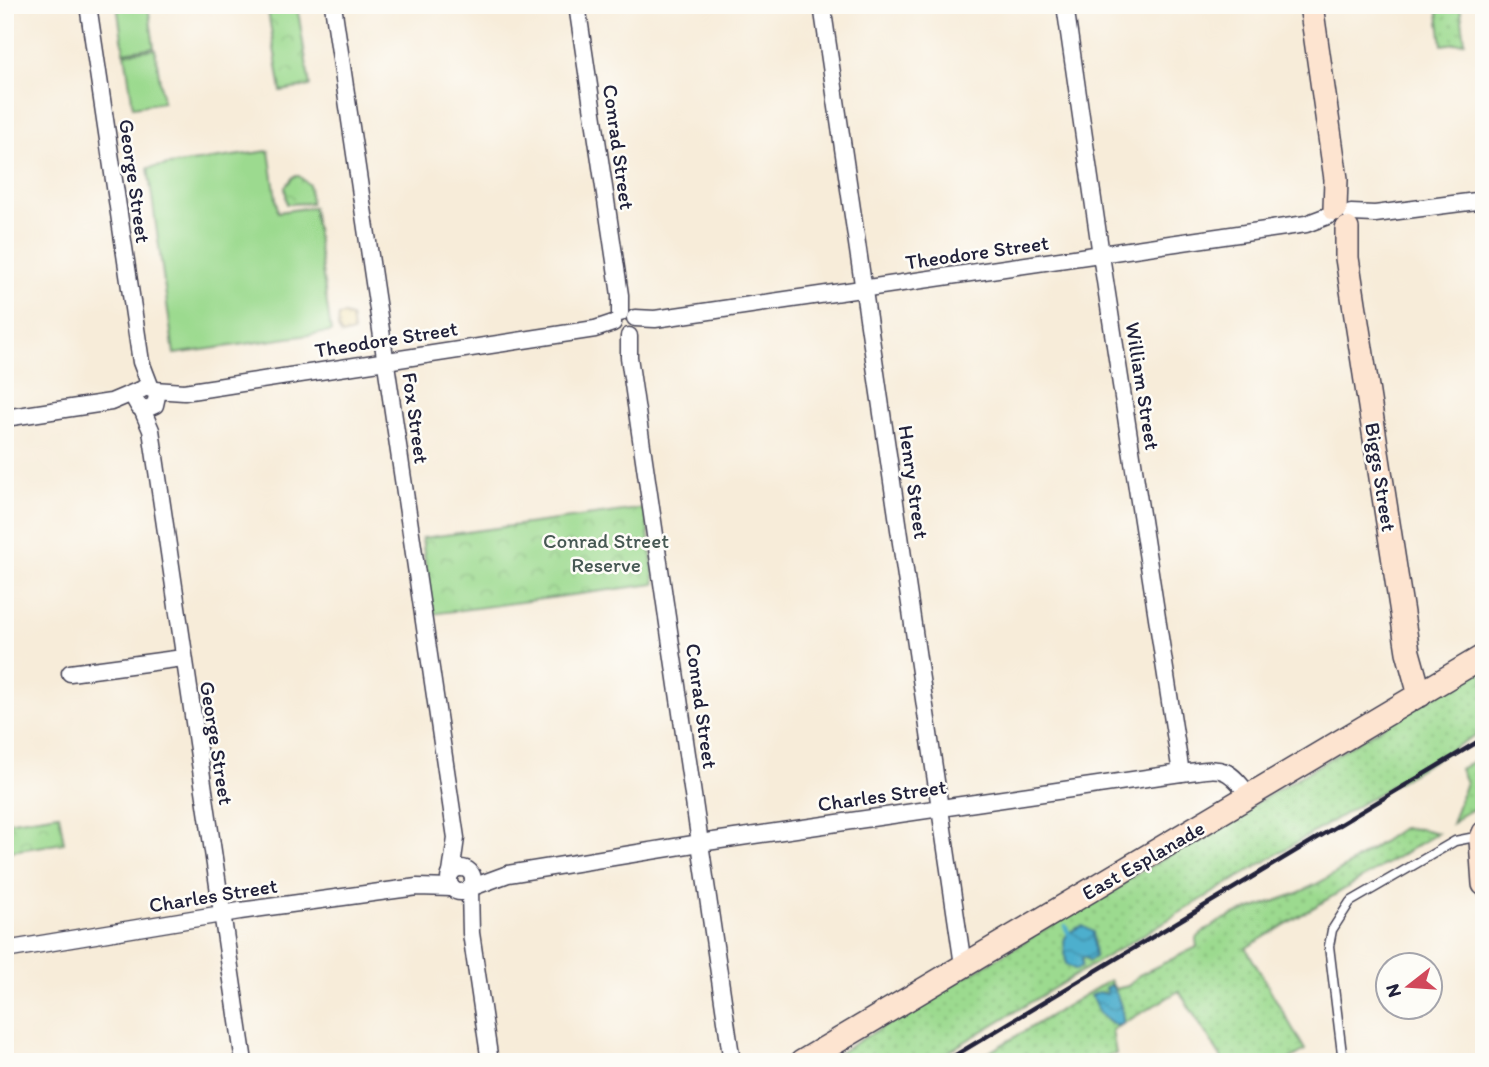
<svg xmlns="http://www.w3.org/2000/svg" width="1489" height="1067" font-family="Itim,sans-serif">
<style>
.grass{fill:url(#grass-dots);stroke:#5f7e65;stroke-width:2}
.sand{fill:url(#sand-dots);stroke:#887e6c;stroke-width:2}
.park{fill:url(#park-crowns);stroke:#5f7e65;stroke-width:2}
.pitch{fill:#9cda8f;stroke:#5f7e65;stroke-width:2}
.water{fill:url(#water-waves);stroke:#386884;stroke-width:2}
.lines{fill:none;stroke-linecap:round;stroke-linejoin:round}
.stream{stroke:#4eafcd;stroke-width:4.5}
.lane-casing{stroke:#424053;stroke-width:11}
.street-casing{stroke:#424053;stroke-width:19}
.secondary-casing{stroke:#424053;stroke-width:26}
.lane{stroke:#fff;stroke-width:8}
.street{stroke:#fff;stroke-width:16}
.secondary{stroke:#fde4d0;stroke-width:23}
.rail{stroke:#22223b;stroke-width:4.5}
.labels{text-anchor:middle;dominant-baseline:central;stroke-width:5;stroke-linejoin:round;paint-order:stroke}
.street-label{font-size:21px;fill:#22223b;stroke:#fdfcf7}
.park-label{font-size:21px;fill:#475954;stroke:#fdfcf7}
</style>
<defs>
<pattern id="grass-dots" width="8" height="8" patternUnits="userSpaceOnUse" patternTransform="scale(1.75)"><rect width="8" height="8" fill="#9cda8f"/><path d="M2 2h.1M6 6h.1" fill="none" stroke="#86bb7c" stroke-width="1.8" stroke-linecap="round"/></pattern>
<pattern id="sand-dots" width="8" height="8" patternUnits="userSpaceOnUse" patternTransform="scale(1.75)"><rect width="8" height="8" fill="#eeda9e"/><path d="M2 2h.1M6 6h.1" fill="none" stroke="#ccbb89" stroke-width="1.8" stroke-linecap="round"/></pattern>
<pattern id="park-crowns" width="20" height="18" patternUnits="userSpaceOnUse" patternTransform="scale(1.75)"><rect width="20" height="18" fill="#9cda8f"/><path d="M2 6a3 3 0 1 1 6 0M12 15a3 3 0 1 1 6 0" fill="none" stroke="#86bb7c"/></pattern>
<pattern id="water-waves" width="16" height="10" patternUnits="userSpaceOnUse" patternTransform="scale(1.75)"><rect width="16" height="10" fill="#4eafcd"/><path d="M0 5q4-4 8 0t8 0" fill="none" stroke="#408ea8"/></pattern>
</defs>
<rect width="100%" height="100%" fill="#fdfcf7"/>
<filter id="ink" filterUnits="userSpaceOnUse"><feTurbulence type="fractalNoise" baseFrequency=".0143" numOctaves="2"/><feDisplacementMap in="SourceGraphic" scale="14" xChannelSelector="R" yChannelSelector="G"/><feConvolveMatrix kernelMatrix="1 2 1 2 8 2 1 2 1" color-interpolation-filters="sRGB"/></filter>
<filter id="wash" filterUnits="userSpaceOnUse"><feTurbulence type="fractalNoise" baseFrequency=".00686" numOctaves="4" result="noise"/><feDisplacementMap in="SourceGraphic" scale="28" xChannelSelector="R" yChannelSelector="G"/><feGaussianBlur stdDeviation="1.57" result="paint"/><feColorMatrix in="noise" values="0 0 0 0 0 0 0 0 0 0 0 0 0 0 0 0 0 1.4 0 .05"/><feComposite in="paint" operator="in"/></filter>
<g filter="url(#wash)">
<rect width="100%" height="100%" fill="#f7ecd9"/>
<!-- grass -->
<g class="grass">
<polygon points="1437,5 1460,5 1465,42 1442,45"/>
<polygon points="1484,666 1484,730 931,1062 824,1062"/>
<polygon points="1484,755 1484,803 1462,815 1452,824 1466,782 1460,769"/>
<path d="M1402,828L1421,829L1438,833L1246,948L1305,1050L1285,1062H1224L1179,991L1112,1030L1116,1054L1082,1062H973L1110,980L1115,989L1128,986L1139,975L1197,947L1196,939C1222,912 1262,908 1295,894C1333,879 1368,851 1402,828Z"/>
</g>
<!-- sand -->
<polygon class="sand" points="344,315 351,317 353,332 342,335 338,328 339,316"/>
<!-- park -->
<g class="park">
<polygon points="267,5 297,5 310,86 281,91"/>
<polygon points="294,176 299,176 309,185 311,203 287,204 285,187"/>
<polygon points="645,508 655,584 432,614 422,538"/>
<polygon points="59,814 64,843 5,852 5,822"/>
</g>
<!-- pitch -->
<g class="pitch">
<polygon points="117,5 148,5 154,47 124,52"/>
<polygon points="155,49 163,102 133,107 125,53"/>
<polygon points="269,151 278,212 313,207 331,332 174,354 148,168"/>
</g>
<!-- water -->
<g class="water">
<path d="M1083,926L1093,932L1095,957L1089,961L1084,957L1082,959V966L1076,970L1066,964L1064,941C1066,932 1076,928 1083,926Z"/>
<path d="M1111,985C1118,994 1124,1012 1123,1024L1116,1026L1099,1013L1091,996L1098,992L1107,994L1105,988Z"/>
</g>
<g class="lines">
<!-- stream -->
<polyline class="stream" points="1065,926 1071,938"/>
</g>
</g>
<g filter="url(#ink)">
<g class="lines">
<!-- lane casing -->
<g class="lane-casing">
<polyline id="lane" points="1343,1062 1329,946 1332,930 1350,902 1455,841 1470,838 1478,840"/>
</g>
<!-- street casing -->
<g class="street-casing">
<g id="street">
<polyline points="88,5 141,362 151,388"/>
<polyline points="333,5 456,838 451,873"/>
<polyline points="577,5 620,295 620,313"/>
<polyline points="822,5 963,965"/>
<polyline points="1065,5 1101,255 1181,773"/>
<polyline points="1351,213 1375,214 1484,200"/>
<polyline points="635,318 655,319 1306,224 1330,215"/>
<polyline points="629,336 629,357 732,1062"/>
<polyline points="154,390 157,396 155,405 146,409 139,407 135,400 135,394 145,387 154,390 184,392 595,329 613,323"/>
<polyline points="142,409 151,430 244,1062"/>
<polyline points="5,418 111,402 137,391"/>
<polyline points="70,673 183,658"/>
<circle cx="461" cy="880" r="12"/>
<path d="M470,888L508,874L700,843L1181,773C1220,769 1225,762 1250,797"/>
<polyline points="470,889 471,933 490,1062"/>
<polyline points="5,950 240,911 417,887 452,888"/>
</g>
</g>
<!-- secondary casing -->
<g class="secondary-casing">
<g id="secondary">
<polyline points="1311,5 1336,179 1335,209"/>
<polyline points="1347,229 1347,258 1408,652 1420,695"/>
<polyline points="1484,833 1481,840 1484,884"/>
<polyline points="802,1062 1484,656"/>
</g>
</g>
<!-- lane -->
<use href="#lane" class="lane"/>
<!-- street -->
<use href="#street" class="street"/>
<!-- secondary -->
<use href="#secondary" class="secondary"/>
<!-- rail -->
<polyline class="rail" points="944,1062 1484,738"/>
</g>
</g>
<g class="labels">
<!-- street labels -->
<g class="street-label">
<text transform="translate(619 147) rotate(82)">Conrad Street</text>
<text transform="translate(135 181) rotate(82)">George Street</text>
<text transform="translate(977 252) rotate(-8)">Theodore Street</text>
<text transform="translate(386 339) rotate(-9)">Theodore Street</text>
<text transform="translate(1143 386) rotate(81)">William Street</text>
<text transform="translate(416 418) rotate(82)">Fox Street</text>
<text transform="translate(1381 477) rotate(81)">Biggs Street</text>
<text transform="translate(914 482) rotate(82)">Henry Street</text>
<text transform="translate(702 706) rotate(82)">Conrad Street</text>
<text transform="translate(217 743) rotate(81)">George Street</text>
<text transform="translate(882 795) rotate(-8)">Charles Street</text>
<text transform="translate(1143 860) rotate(-30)">East Esplanade</text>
<text transform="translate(213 895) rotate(-9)">Charles Street</text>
</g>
<!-- park labels -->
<g class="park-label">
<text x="606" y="540">Conrad Street<tspan x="606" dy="24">Reserve</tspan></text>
</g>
</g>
<!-- margin -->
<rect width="1489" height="1067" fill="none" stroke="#fdfcf7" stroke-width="28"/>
<!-- north arrow -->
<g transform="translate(1409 986) rotate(253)"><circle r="33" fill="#fdfcf7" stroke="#a5a5ac" stroke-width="2"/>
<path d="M0-5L12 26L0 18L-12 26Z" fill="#d1495b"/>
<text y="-10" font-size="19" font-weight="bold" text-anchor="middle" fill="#22223b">N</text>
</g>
</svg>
